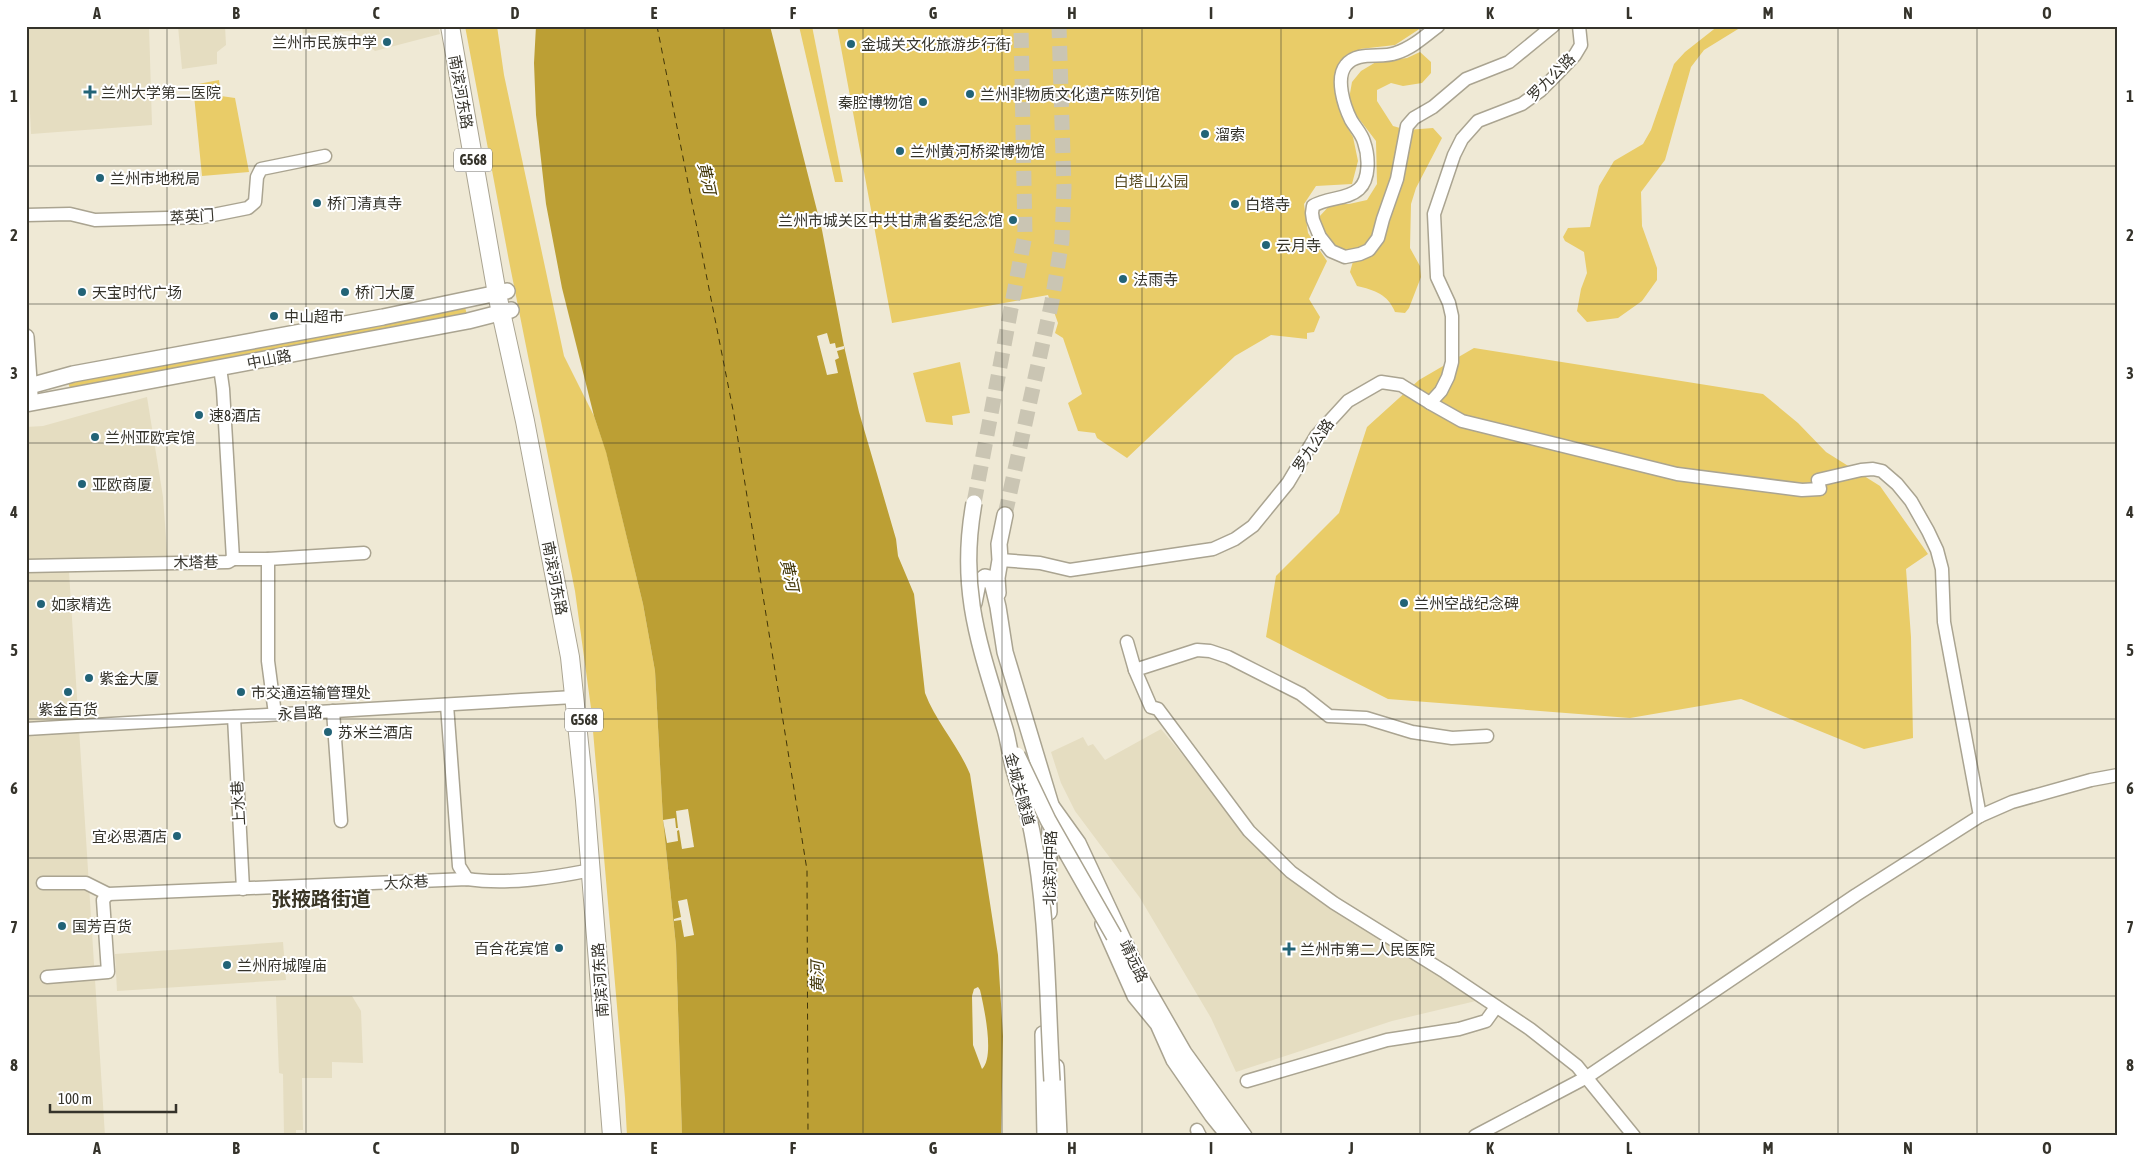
<svg xmlns="http://www.w3.org/2000/svg" width="2144" height="1162" font-family="'Asap Condensed','Noto Sans SC',sans-serif">
<style>
.built{fill:#e5ddc1}
.green{fill:#e9cc68}
.water{fill:#bc9f34;fill-rule:evenodd}
.pier{fill:#efe9d5}
.lines{fill:none;stroke-linecap:round;stroke-linejoin:round}
.ferry{stroke:#413508;stroke-width:1;stroke-dasharray:6 5;stroke-linecap:butt}
.major-tunnel{stroke:#cac5b3;stroke-width:15;stroke-dasharray:15 8;stroke-linecap:butt}
.minor-casing{stroke:#aaa491;stroke-width:15}
.major-casing{stroke:#aaa491;stroke-width:18}
.highway-casing{stroke:#aaa491;stroke-width:20}
.minor{stroke:#fff;stroke-width:12}
.major{stroke:#fff;stroke-width:15}
.highway{stroke:#fff;stroke-width:18}
.major-bridge-casing{stroke:#aaa491;stroke-width:18;stroke-linecap:butt}
.major-bridge{stroke:#fff;stroke-width:15}
.grid{fill:none;stroke:#35332b;stroke-width:1;stroke-opacity:0.55}
.poi-dot{fill:#226377;stroke:#fff;stroke-width:2}
.labels{text-anchor:middle;dominant-baseline:central;stroke-width:4;stroke-linejoin:round;paint-order:stroke}
.shield{fill:#fff;stroke:#72706b;stroke-width:1}
.shield-label{font-size:14px;font-weight:bold;fill:#35332b}
.poi-label{font-size:15px;fill:#35332b;stroke:#fff;text-anchor:start}
.street-label{font-size:15px;fill:#35332b;stroke:#fff}
.park-label{font-size:15px;fill:#594c22;stroke:#fff}
.water-label{font-size:16px;font-style:italic;fill:#413508;stroke:#fff}
.district-label{font-size:20px;font-weight:bold;fill:#3a3525;stroke:#fff}
.neatline{fill:none;stroke:#35332b;stroke-width:2}
.grid-label{font-size:16px;text-anchor:middle;font-weight:bold;fill:#35332b}
</style>
<rect width="100%" height="100%" fill="#efe9d5"/>
<!-- built -->
<g class="built">
<polygon points="26,26 149,26 152,125 31,134"/>
<polygon points="178,26 225,26 226,45 217,52 217,64 182,69"/>
<polygon points="302,26 438,26 440,34 375,51 354,31 303,33"/>
<polygon points="147,397 163,497 168,565 69,572 105,1136 26,1136 26,427 43,426"/>
<polygon points="1161,729 1186,759 1308,880 1480,1000 1392,1021 1236,1072 1211,1018 1140,898 1075,811 1061,783 1051,752 1083,737 1088,746 1093,744 1105,760"/>
<polygon points="283,942 286,980 117,991 115,954"/>
<polygon points="276,996 352,996 361,1011 363,1063 332,1062 332,1078 302,1078 303,1130 296,1130 296,1136 284,1136 283,1074 279,1073"/>
</g>
<!-- green -->
<g class="green">
<polygon points="465,26 497,26 504,75 564,356 594,416 606,451 643,604 655,671 663,820 676,946 682,1136 627,1136 625,1098 591,708 575,591 509,261"/>
<polygon points="799,26 812,26 843,182 835,182"/>
<polygon points="837,26 1424,26 1395,45 1360,49 1336,89 1346,125 1353,137 1358,161 1352,184 1316,186 1304,204 1308,233 1327,261 1309,299 1320,317 1314,332 1307,333 1307,339 1271,335 1235,356 1127,458 1097,438 1095,433 1078,431 1068,403 1082,394 1063,338 1055,333 1058,323 1048,295 892,323"/>
<polygon points="1718,26 1743,26 1704,50 1691,67 1665,160 1641,192 1642,226 1657,268 1657,280 1642,301 1618,318 1587,322 1577,311 1581,289 1587,273 1584,252 1565,241 1563,237 1568,228 1590,227 1599,186 1614,161 1643,144 1651,130 1674,64 1685,52"/>
<path d="M1420,52L1431,62V73L1422,83L1403,86L1391,83L1377,90V101L1393,126L1407,130L1433,128L1442,138L1416,188L1411,204L1410,248L1420,266L1421,277L1409,308L1405,313L1395,312C1388,294 1374,290 1357,286L1350,272L1354,258C1330,245 1327,243 1319,217L1331,204H1349L1367,200L1377,184L1376,141L1353,111L1349,99L1352,82L1361,71L1376,62L1407,58Z"/>
<polygon points="219,80 221,96 235,98 249,172 202,176 193,85"/>
<polygon points="465,307 467,315 70,389 68,381"/>
<polygon points="1474,348 1763,394 1798,423 1826,452 1880,486 1928,554 1906,569 1911,637 1913,738 1864,749 1741,699 1630,718 1388,699 1266,637 1276,576 1339,513 1367,427 1419,380"/>
<polygon points="960,362 970,413 952,416 953,425 926,422 913,373"/>
</g>
<!-- water -->
<path class="water" d="M536,26H770L822,230L844,346L859,412L896,539L898,556L914,594L925,693C936,722 958,745 970,774L998,955L1003,1036L1001,1136H682L676,946L663,820L655,671L643,604L606,452L594,416L562,288L546,204L536,115L534,63ZM978,987L980,990C984,1007 995,1057 982,1069L973,1045L972,996L974,989Z"/>
<!-- pier -->
<g class="pier">
<polygon points="827,333 830,344 835,343 836,348 844,346 844,349 837,351 839,358 835,360 838,373 827,375 817,336"/>
<polygon points="688,809 694,847 682,849 679,830 677,831 678,841 667,843 663,820 675,818 676,828 678,828 676,811"/>
<polygon points="687,899 694,935 684,937 681,920 674,921 674,919 681,917 678,901"/>
</g>
<g class="lines">
<!-- ferry -->
<polyline class="ferry" points="657,26 734,415 807,870 808,1136"/>
<!-- major-tunnel -->
<g class="major-tunnel">
<polyline points="974,503 1025,235 1021,26"/>
<polyline points="1005,515 1052,301 1062,240 1064,187 1059,26"/>
</g>
<!-- minor casing -->
<g class="minor-casing">
<g id="minor">
<path d="M1438,26C1425,36 1412,48 1396,53C1381,59 1358,50 1346,65C1335,78 1344,106 1351,120C1355,127 1362,134 1364,142C1369,156 1370,179 1359,189C1347,200 1328,197 1313,206L1312,213L1313,220L1320,237L1331,251L1345,257L1360,254L1369,250L1378,238L1383,219L1397,179L1407,126L1414,118L1433,107L1466,79L1509,62L1553,26"/>
<polyline points="26,215 70,214 95,220 203,217 248,208 255,202 257,177 261,169 325,156"/>
<polyline points="1430,403 1462,421 1677,474 1802,490 1820,489 1818,480 1861,470 1873,469 1882,471 1897,484 1911,501 1928,531 1937,550 1942,569 1944,622 1980,816"/>
<polyline points="233,559 268,559 364,553"/>
<polyline points="268,559 268,661 275,714"/>
<polyline points="1000,560 1040,563 1070,570 1213,549 1235,539 1253,526 1288,483 1316,436 1348,401 1381,382 1401,385 1430,403 1441,391 1448,377 1452,362 1452,316 1449,303 1437,277 1434,214 1454,155 1462,139 1478,121 1522,104 1540,91 1555,76 1575,55 1581,45 1579,26"/>
<polyline points="26,566 228,562 233,559 223,389 220,368"/>
<polyline points="1127,642 1135,670 1151,707 1158,709 1249,831 1291,872 1334,903 1445,972 1530,1029 1577,1066 1634,1136"/>
<polyline points="1135,670 1197,650 1210,651 1228,657 1301,694 1329,716 1366,718 1412,732 1452,738 1487,736"/>
<polyline points="447,705 459,866 467,879"/>
<polyline points="333,711 341,821"/>
<polyline points="234,717 243,889"/>
<polyline points="26,729 574,697"/>
<path d="M43,883H86L108,894L467,879C507,885 552,878 591,870"/>
<polyline points="47,977 108,972 103,900 108,894"/>
<polyline points="1247,1081 1387,1040 1459,1029 1486,1021 1496,1007"/>
<polyline points="1197,1130 1200,1136"/>
<polyline points="1475,1136 1587,1077 1856,895 1980,816 2012,802 2091,780 2118,775"/>
</g>
</g>
<!-- major casing -->
<g class="major-casing">
<g id="major">
<polyline points="26,337 30,395"/>
<polyline points="26,387 73,374 383,317 507,291"/>
<polyline points="26,404 468,321 511,310"/>
<polyline points="998,593 997,578 1000,560 999,544 1005,515"/>
<polyline points="974,603 978,583 985,577 989,578 993,586 998,607 1005,652 1051,805 1048,880 1049,912"/>
<polyline points="1050,804 1078,843 1142,980 1184,1053 1244,1136"/>
<polyline points="1103,924 1135,996 1158,1024 1174,1060 1212,1115 1229,1136"/>
<polyline points="1043,1034 1045,1136"/>
<polyline points="1056,1067 1059,1136"/>
</g>
</g>
<!-- highway casing -->
<g class="highway-casing">
<polyline id="highway" points="450,26 497,294 525,421 570,657 585,800 612,1136"/>
</g>
<!-- minor -->
<use href="#minor" class="minor"/>
<!-- major -->
<use href="#major" class="major"/>
<!-- highway -->
<use href="#highway" class="highway"/>
<!-- major-bridge casing -->
<g class="major-bridge-casing">
<g id="major-bridge">
<path d="M974,503C958,591 980,646 1005,729C1009,742 1010,756 1014,770C1020,790 1028,811 1032,832C1048,913 1047,998 1052,1081"/>
<polyline points="1017,755 1048,820 1114,936"/>
</g>
</g>
<!-- major-bridge -->
<use href="#major-bridge" class="major-bridge"/>
</g>
<!-- grid -->
<path class="grid" d="M167,26V1136M306,26V1136M445,26V1136M585,26V1136M724,26V1136M863,26V1136M1002,26V1136M1142,26V1136M1281,26V1136M1420,26V1136M1559,26V1136M1699,26V1136M1838,26V1136M1977,26V1136M26,166H2118M26,304H2118M26,443H2118M26,581H2118M26,719H2118M26,858H2118M26,996H2118"/>
<!-- markers -->
<g class="poi-dot">
<circle cx="387" cy="42" r="5"/>
<circle cx="851" cy="44" r="5"/>
<path d="M87.5 84.5h5v5h5v5h-5v5h-5v-5h-5v-5h5z"/>
<circle cx="970" cy="94" r="5"/>
<circle cx="923" cy="102" r="5"/>
<circle cx="1205" cy="134" r="5"/>
<circle cx="900" cy="151" r="5"/>
<circle cx="100" cy="178" r="5"/>
<circle cx="317" cy="203" r="5"/>
<circle cx="1235" cy="204" r="5"/>
<circle cx="1013" cy="220" r="5"/>
<circle cx="1266" cy="245" r="5"/>
<circle cx="1123" cy="279" r="5"/>
<circle cx="82" cy="292" r="5"/>
<circle cx="345" cy="292" r="5"/>
<circle cx="274" cy="316" r="5"/>
<circle cx="199" cy="415" r="5"/>
<circle cx="95" cy="437" r="5"/>
<circle cx="82" cy="484" r="5"/>
<circle cx="1404" cy="603" r="5"/>
<circle cx="41" cy="604" r="5"/>
<circle cx="89" cy="678" r="5"/>
<circle cx="68" cy="692" r="5"/>
<circle cx="241" cy="692" r="5"/>
<circle cx="328" cy="732" r="5"/>
<circle cx="177" cy="836" r="5"/>
<circle cx="62" cy="926" r="5"/>
<circle cx="559" cy="948" r="5"/>
<path d="M1286.5 941.5h5v5h5v5h-5v5h-5v-5h-5v-5h5z"/>
<circle cx="227" cy="965" r="5"/>
</g>
<g class="labels">
<!-- shield labels -->
<g class="shield">
<rect x="454" y="148.5" width="38" height="23" rx="4"/>
<rect x="565" y="708.5" width="38" height="23" rx="4"/>
</g>
<g class="shield-label">
<text x="473" y="160">G568</text>
<text x="584" y="720">G568</text>
</g>
<!-- poi labels -->
<g class="poi-label">
<text x="377" y="42" text-anchor="end">兰州市民族中学</text>
<text x="861" y="44">金城关文化旅游步行街</text>
<text x="101" y="92">兰州大学第二医院</text>
<text x="980" y="94">兰州非物质文化遗产陈列馆</text>
<text x="913" y="102" text-anchor="end">秦腔博物馆</text>
<text x="1215" y="134">溜索</text>
<text x="910" y="151">兰州黄河桥梁博物馆</text>
<text x="110" y="178">兰州市地税局</text>
<text x="327" y="203">桥门清真寺</text>
<text x="1245" y="204">白塔寺</text>
<text x="1003" y="220" text-anchor="end">兰州市城关区中共甘肃省委纪念馆</text>
<text x="1276" y="245">云月寺</text>
<text x="1133" y="279">法雨寺</text>
<text x="92" y="292">天宝时代广场</text>
<text x="355" y="292">桥门大厦</text>
<text x="284" y="316">中山超市</text>
<text x="209" y="415">速8酒店</text>
<text x="105" y="437">兰州亚欧宾馆</text>
<text x="92" y="484">亚欧商厦</text>
<text x="1414" y="603">兰州空战纪念碑</text>
<text x="51" y="604">如家精选</text>
<text x="99" y="678">紫金大厦</text>
<text x="251" y="692">市交通运输管理处</text>
<text x="68" y="709" text-anchor="middle">紫金百货</text>
<text x="338" y="732">苏米兰酒店</text>
<text x="167" y="836" text-anchor="end">宜必思酒店</text>
<text x="72" y="926">国芳百货</text>
<text x="549" y="948" text-anchor="end">百合花宾馆</text>
<text x="1300" y="949">兰州市第二人民医院</text>
<text x="237" y="965">兰州府城隍庙</text>
</g>
<!-- street labels -->
<g class="street-label">
<text transform="translate(1551 77) rotate(-45)">罗九公路</text>
<text transform="translate(461 92) rotate(80)">南滨河东路</text>
<text transform="translate(192 216) rotate(-4)">萃英门</text>
<text transform="translate(269 359) rotate(-11)">中山路</text>
<text transform="translate(1313 445) rotate(-56)">罗九公路</text>
<text transform="translate(196 562) rotate(-1)">木塔巷</text>
<text transform="translate(555 578) rotate(79)">南滨河东路</text>
<text transform="translate(300 713) rotate(-3)">永昌路</text>
<text transform="translate(1020 789) rotate(75)">金城关隧道</text>
<text transform="translate(238 803) rotate(-93)">上水巷</text>
<text transform="translate(1050 868) rotate(-89)">北滨河中路</text>
<text transform="translate(406 882) rotate(-3)">大众巷</text>
<text transform="translate(1134 961) rotate(64)">靖远路</text>
<text transform="translate(600 980) rotate(-94)">南滨河东路</text>
</g>
<!-- park labels -->
<g class="park-label">
<text x="1151" y="181">白塔山公园</text>
</g>
<!-- water labels -->
<g class="water-label">
<text transform="translate(707 178) rotate(78)">黄河</text>
<text transform="translate(790 575) rotate(78)">黄河</text>
<text transform="translate(817 977) rotate(-91)">黄河</text>
</g>
<!-- district labels -->
<g class="district-label">
<text x="321" y="898">张掖路街道</text>
</g>
</g>
<!-- border -->
<rect width="2144" height="1162" fill="none" stroke="#ffffff" stroke-width="55"/>
<!-- scale -->
<path d="M50 1104v8h126v-8" fill="none" stroke="#35332b" stroke-width="2.5"/>
<text x="58" y="1104" font-size="15" fill="#35332b" stroke="#ffffff" stroke-width="4" paint-order="stroke">100 m</text>
<rect x="28" y="28" width="2088" height="1106" class="neatline"/>
<g class="grid-label">
<text x="97" y="19">A</text>
<text x="236" y="19">B</text>
<text x="376" y="19">C</text>
<text x="515" y="19">D</text>
<text x="654" y="19">E</text>
<text x="793" y="19">F</text>
<text x="933" y="19">G</text>
<text x="1072" y="19">H</text>
<text x="1211" y="19">I</text>
<text x="1351" y="19">J</text>
<text x="1490" y="19">K</text>
<text x="1629" y="19">L</text>
<text x="1768" y="19">M</text>
<text x="1908" y="19">N</text>
<text x="2047" y="19">O</text>
<text x="14" y="102">1</text>
<text x="2130" y="102">1</text>
<text x="14" y="241">2</text>
<text x="2130" y="241">2</text>
<text x="14" y="379">3</text>
<text x="2130" y="379">3</text>
<text x="14" y="518">4</text>
<text x="2130" y="518">4</text>
<text x="14" y="656">5</text>
<text x="2130" y="656">5</text>
<text x="14" y="794">6</text>
<text x="2130" y="794">6</text>
<text x="14" y="933">7</text>
<text x="2130" y="933">7</text>
<text x="14" y="1071">8</text>
<text x="2130" y="1071">8</text>
<text x="97" y="1154">A</text>
<text x="236" y="1154">B</text>
<text x="376" y="1154">C</text>
<text x="515" y="1154">D</text>
<text x="654" y="1154">E</text>
<text x="793" y="1154">F</text>
<text x="933" y="1154">G</text>
<text x="1072" y="1154">H</text>
<text x="1211" y="1154">I</text>
<text x="1351" y="1154">J</text>
<text x="1490" y="1154">K</text>
<text x="1629" y="1154">L</text>
<text x="1768" y="1154">M</text>
<text x="1908" y="1154">N</text>
<text x="2047" y="1154">O</text>
</g>
</svg>
